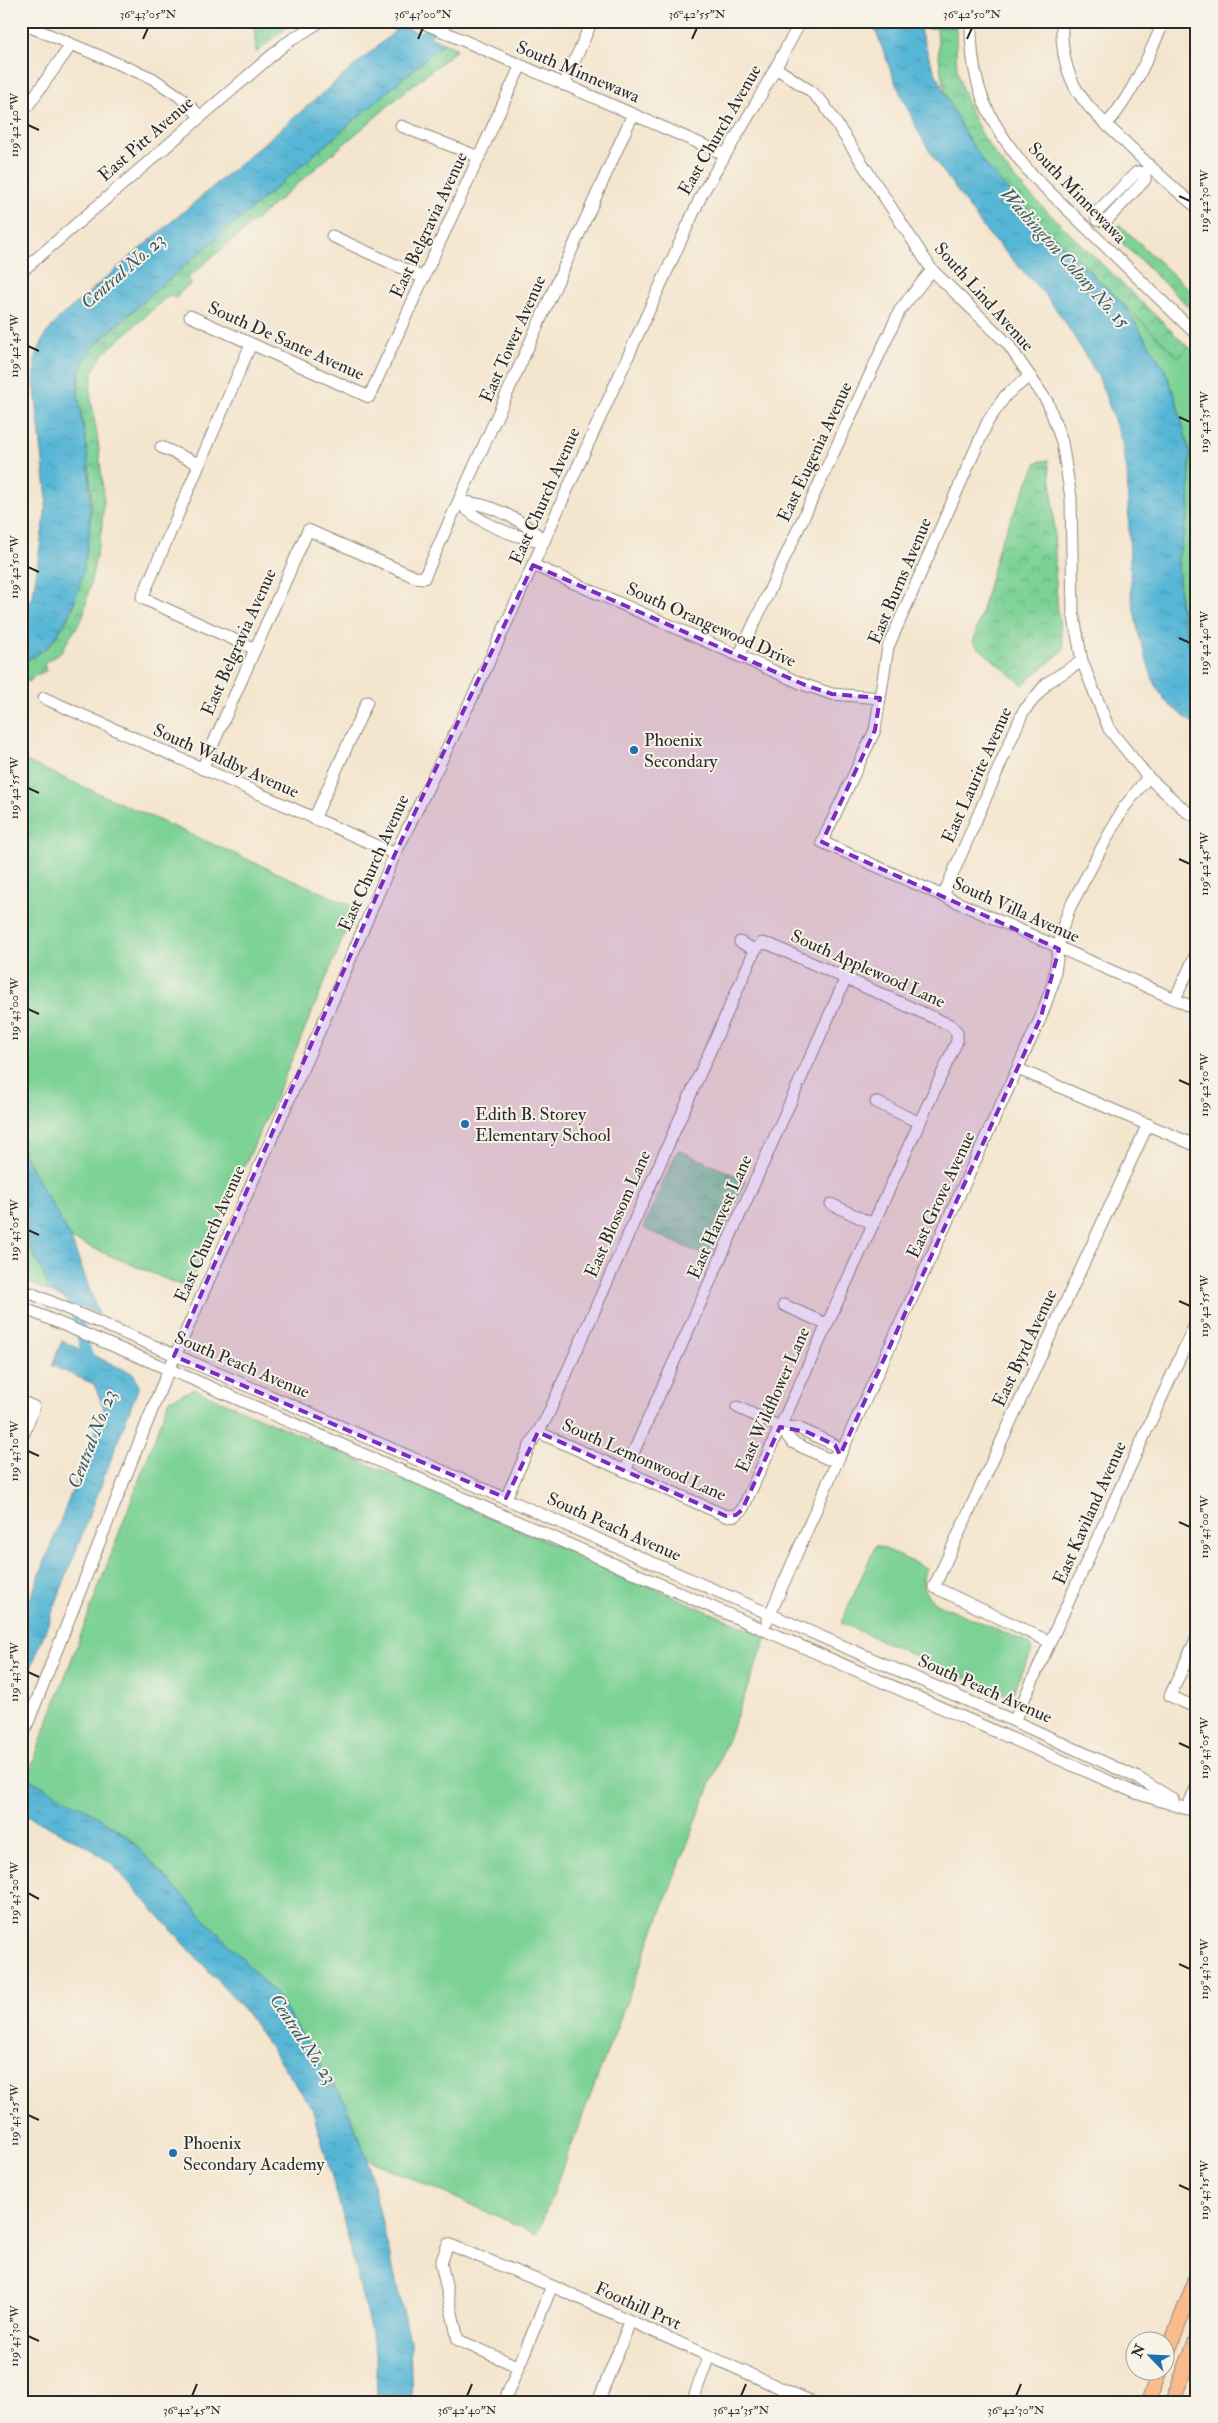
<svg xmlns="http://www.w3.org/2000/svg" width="1218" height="2423" font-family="'IM FELL Double Pica',serif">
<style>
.grass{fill:#7bd195;stroke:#537e60}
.park{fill:url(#park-crowns);stroke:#537e60}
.water{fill:url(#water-ripples);stroke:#417080}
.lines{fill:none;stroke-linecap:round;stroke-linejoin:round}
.canal{stroke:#57b6d6;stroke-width:11}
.minor-casing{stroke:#90887c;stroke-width:13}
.major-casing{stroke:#90887c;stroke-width:16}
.minor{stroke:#fff;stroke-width:11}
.major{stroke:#fabb8b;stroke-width:14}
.marked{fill:#7b2cbf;fill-opacity:0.2;stroke:#7b2cbf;stroke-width:4;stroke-dasharray:10 6;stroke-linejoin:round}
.ticks{fill:none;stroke:#2b2b2b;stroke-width:2}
.poi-dot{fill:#1f6fb2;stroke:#f7f3e8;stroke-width:2}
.labels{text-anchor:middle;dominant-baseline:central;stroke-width:4;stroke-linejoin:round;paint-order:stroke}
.street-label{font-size:18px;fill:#2b2b2b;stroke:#f7f3e8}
.poi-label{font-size:18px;fill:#2b2b2b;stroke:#f7f3e8;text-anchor:start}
.water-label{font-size:19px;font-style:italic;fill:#3a5c67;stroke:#f7f3e8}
.neatline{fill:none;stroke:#2b2b2b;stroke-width:2}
.ticks-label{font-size:12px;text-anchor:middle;fill:#2b2b2b}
</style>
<defs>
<pattern id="park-crowns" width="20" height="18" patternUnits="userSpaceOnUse" patternTransform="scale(1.25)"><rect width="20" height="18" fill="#7bd195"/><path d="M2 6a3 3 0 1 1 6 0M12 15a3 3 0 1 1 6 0" fill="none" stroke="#65aa7a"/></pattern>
<pattern id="water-ripples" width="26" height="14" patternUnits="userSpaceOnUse" patternTransform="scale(1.25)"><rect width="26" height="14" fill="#57b6d6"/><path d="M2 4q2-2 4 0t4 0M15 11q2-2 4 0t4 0" fill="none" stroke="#4894ae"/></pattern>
</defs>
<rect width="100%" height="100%" fill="#f7f3e8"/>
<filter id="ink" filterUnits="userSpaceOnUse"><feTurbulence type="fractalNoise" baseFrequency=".02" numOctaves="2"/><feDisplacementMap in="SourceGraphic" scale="10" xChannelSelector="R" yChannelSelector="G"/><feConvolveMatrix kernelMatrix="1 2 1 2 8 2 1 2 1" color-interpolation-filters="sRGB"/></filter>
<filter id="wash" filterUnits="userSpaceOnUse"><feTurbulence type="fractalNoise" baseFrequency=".0096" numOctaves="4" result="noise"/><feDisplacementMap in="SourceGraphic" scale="20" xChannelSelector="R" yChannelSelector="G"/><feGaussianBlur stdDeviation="1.12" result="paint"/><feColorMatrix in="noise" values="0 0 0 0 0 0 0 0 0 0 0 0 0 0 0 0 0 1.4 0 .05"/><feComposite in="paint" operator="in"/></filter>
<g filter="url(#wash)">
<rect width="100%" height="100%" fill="#f4e5ce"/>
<!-- grass -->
<g class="grass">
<polygon points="917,21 957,21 956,27 919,29"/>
<polygon points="1124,305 1178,357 1188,347 1197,352 1197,668 1188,643 1180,605 1178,559 1189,510 1190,453 1175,396 1165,370"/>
<path d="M21,759L350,905L353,914C301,1040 247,1166 187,1288L71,1239L30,1166L21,1145Z"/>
<polygon points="21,1228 48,1282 46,1290 21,1280"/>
<polygon points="194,1389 767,1637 537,2234 367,2159 345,2102 276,1995 127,1836 91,1812 27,1778 169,1400"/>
<path d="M876,1545L926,1568C920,1582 923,1594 936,1603L1029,1643L1032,1651L1013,1692L1005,1695L841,1623Z"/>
</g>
<!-- park -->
<g class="park">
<polygon points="254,21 294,21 256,53"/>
<path d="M956,27C957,42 955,59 958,73C969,120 993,156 1026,191L1188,347L1178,357C1142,322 1106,287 1070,252C1023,207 971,161 948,99C939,77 939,51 937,28Z"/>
<polygon points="444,43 458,49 408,89 189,277 191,285 182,290 176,298 169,295 103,354 93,371 90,394 98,441 104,500 101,534 83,617 60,653 44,663 46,671 36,675 29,682 21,679 21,664 51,644 72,612 82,570 89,532 92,500 86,443 78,395 80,367 93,347 188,262"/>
<polygon points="1119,224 1197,297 1197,315 1116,237"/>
<path d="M1048,460C1059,522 1050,586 1064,648C1062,653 1030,677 1023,685L973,643L1000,543L1037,462Z"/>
<polygon points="678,1150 745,1180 710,1258 643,1228"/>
</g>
<!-- water -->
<g class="water">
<polygon points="872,21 917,21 931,63 947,98 963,130 985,164 1018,202 1124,305 1165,370 1175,396 1190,453 1189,510 1178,559 1180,605 1188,643 1197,668 1197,727 1166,702 1159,691 1152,677 1139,636 1131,594 1127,471 1121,439 1099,378 1065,322 1046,296 985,230 935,160 919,133 893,77"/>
<path d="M397,24L444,43L115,326C103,338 86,350 81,367C73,390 83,418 86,442C95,503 92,591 52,642C45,651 31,657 21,664V613L33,595L47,499L34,380L35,359L45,335L60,317L393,33Z"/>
<polygon points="21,1145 30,1166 71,1239 99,1315 46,1290 47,1282 21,1228"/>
<polygon points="62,1341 134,1374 139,1386 21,1694 21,1623 104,1408 94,1384 52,1366"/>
<polygon points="27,1778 91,1812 127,1836 276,1995 345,2102 367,2159 410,2340 412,2402 377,2402 376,2353 338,2198 312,2108 245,2011 112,1864 87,1846 21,1813 21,1793"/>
</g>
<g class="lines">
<!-- canal -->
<g class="canal">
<polyline points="413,44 441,21"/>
<polyline points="70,1290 87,1355 94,1365"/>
</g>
</g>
</g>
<g filter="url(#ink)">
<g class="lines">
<!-- minor casing -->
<g class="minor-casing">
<g id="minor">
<polyline points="419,21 724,154"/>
<path d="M971,21C970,89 989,123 1031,174L1197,335"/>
<path d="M1062,21C1061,43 1064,65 1074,85C1086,108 1109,127 1128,145C1150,166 1172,188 1197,207"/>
<polyline points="21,23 152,78 179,96 200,116"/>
<polyline points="776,68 809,90 823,103 932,270 1008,344 1048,403 1062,442 1071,498 1073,612 1082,661 1109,729 1148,777 1187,812 1197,817"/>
<polyline points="564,85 592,21"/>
<polyline points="21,111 29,104 71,45"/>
<path d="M1107,124C1133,94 1148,57 1164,21"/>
<polyline points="401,126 479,157"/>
<polygon points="1137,172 1145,173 1145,180 1106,221 1097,220 1097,212"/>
<polyline points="332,236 424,278"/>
<polyline points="21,272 285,44 321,21"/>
<polyline points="190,316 369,397 520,67"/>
<polyline points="251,344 142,598 255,649"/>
<polyline points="1030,376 1006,395 988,421 888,647 875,730 822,842 1197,1009"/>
<polyline points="161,447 199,464"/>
<path d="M459,502C489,502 523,520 544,541"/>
<path d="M459,502C479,524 515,538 544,541"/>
<polyline points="533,565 805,685 832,694 880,698"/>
<polyline points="739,656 900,310 932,270"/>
<polyline points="44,698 395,854"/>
<polyline points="202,769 308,530 415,577 424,578 633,114"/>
<polyline points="314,819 367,702"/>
<polyline points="943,896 1023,712 1047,683 1082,661"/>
<polyline points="740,942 755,950"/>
<polyline points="1175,999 1197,952"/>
<polyline points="1018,1069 1197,1146"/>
<polyline points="876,1102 920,1123"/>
<polyline points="831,1204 873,1224"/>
<polyline points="21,1289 294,1406 1014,1721 1138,1778 1173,1799"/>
<polyline points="784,1305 826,1324"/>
<polyline points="21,1307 194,1380 1136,1793 1197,1812"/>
<polyline points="21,1401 34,1407 21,1441"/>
<polyline points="737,1407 780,1427 798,1428 807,1432 835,1445 840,1455 828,1459 792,1442 780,1427"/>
<polyline points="625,1471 846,978"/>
<polyline points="506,1498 530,1445 547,1417 755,950 762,943 771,945 950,1025 957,1032 957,1041 742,1510 736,1515 726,1516 538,1432"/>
<polyline points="767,1621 840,1455 1041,1017 1053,983 1062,929 1070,907 1122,810 1148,777"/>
<polyline points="1197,1637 1170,1696 1197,1708"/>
<polyline points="1050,1642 934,1587 1148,1124"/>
<polyline points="1014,1721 1197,1320"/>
<polyline points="21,1740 160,1390 330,1007 395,854 476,690 702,194 758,100 801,21"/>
<polyline points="1187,1808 1197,1786"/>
<polyline points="517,2366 458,2340 441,2263 448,2244 552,2286 812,2402"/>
<polyline points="504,2402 552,2286"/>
<polyline points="598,2402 630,2322"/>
<polyline points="692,2402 709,2356"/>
</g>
</g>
<!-- major casing -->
<g class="major-casing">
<g id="major">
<polyline points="1166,2357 1197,2276"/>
<polyline points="1148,2402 1160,2370"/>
<polyline points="1172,2402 1197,2338"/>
</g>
</g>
<!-- minor -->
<use href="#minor" class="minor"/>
<!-- major -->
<use href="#major" class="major"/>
</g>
</g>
<!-- marked area -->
<path class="marked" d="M533,565L805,685L832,694L880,698L875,730L822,842L1059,949L1041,1017L840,1455L835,1445L807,1432L780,1427L742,1510L736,1515L726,1516L538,1432L506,1498L174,1356L395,854Z"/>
<!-- ticks -->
<path class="ticks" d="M143,39L148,28M418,39L423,28M692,39L697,28M967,39L972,28M28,125L39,130M1179,196L1190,201M28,346L39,351M1179,417L1190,422M28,567L39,572M1179,638L1190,643M28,788L39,793M1179,859L1190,864M28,1009L39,1014M1179,1080L1190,1085M28,1230L39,1235M1179,1301L1190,1306M28,1451L39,1456M1179,1522L1190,1527M28,1672L39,1677M1179,1743L1190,1748M28,1893L39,1899M1179,1964L1190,1969M28,2115L39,2120M1179,2185L1190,2190M28,2336L39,2341M192,2396L197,2384M467,2396L472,2384M741,2396L746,2384M1016,2396L1021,2384"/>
<!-- markers -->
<g class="poi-dot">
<circle cx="634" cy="750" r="5"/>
<circle cx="465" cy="1124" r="5"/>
<circle cx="173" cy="2153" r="5"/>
</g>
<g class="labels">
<!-- street labels -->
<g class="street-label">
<text transform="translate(578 72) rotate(23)">South Minnewawa</text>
<text transform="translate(720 130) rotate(-60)">East Church Avenue</text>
<text transform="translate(146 139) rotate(-41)">East Pitt Avenue</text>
<text transform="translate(1077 193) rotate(46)">South Minnewawa</text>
<text transform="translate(429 225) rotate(-65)">East Belgravia Avenue</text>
<text transform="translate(984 297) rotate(48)">South Lind Avenue</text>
<text transform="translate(513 339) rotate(-66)">East Tower Avenue</text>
<text transform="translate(286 341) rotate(24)">South De Sante Avenue</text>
<text transform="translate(815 452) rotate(-65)">East Eugenia Avenue</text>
<text transform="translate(545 496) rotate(-66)">East Church Avenue</text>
<text transform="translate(900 581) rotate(-67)">East Burns Avenue</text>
<text transform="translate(711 625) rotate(24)">South Orangewood Drive</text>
<text transform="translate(239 642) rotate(-66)">East Belgravia Avenue</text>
<text transform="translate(226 761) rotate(24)">South Waldby Avenue</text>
<text transform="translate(977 775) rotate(-66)">East Laurite Avenue</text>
<text transform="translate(374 863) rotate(-66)">East Church Avenue</text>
<text transform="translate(1016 910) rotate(24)">South Villa Avenue</text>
<text transform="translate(868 969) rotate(24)">South Applewood Lane</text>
<text transform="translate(941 1195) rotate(-65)">East Grove Avenue</text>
<text transform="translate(618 1214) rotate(-66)">East Blossom Lane</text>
<text transform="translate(720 1217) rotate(-66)">East Harvest Lane</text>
<text transform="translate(210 1234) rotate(-66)">East Church Avenue</text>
<text transform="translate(1025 1348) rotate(-65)">East Byrd Avenue</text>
<text transform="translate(242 1365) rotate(23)">South Peach Avenue</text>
<text transform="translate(773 1400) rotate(-66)">East Wildflower Lane</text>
<text transform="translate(644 1460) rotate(24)">South Lemonwood Lane</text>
<text transform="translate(1090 1513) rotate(-66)">East Kaviland Avenue</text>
<text transform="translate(614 1527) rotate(24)">South Peach Avenue</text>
<text transform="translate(985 1689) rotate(24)">South Peach Avenue</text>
<text transform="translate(638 2306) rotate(24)">Foothill Prvt</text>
</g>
<!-- poi labels -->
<g class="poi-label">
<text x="644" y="740">Phoenix<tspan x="644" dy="21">Secondary</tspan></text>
<text x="475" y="1114">Edith B. Storey<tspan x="475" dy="21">Elementary School</tspan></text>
<text x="183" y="2143">Phoenix<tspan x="183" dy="21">Secondary Academy</tspan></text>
</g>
<!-- water labels -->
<g class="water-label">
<text transform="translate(1065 258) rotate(48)">Washington Colony No. 15</text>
<text transform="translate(123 271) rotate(-41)">Central No. 23</text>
<text transform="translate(92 1439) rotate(-69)">Central No. 23</text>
<text transform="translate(303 2039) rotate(56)">Central No. 23</text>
</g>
</g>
<!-- margin -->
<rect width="1218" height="2423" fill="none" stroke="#f7f3e8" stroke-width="55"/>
<!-- north arrow -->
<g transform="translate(1150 2356) rotate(294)"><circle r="24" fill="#f7f3e8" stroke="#a5a39c"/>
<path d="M0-4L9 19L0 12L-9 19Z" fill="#1f6fb2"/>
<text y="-8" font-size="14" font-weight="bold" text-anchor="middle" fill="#2b2b2b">N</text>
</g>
<rect x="28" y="28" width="1162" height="2368" class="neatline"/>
<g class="ticks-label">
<text x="148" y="18">36°43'05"N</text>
<text x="423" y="18">36°43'00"N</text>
<text x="697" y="18">36°42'55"N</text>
<text x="972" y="18">36°42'50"N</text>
<text transform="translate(14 125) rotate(-90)" y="4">119°42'40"W</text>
<text transform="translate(1204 201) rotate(-90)" y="4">119°42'30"W</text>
<text transform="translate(14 346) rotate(-90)" y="4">119°42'45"W</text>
<text transform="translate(1204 422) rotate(-90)" y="4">119°42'35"W</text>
<text transform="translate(14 567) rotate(-90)" y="4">119°42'50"W</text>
<text transform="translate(1204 643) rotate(-90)" y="4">119°42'40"W</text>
<text transform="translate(14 788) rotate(-90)" y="4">119°42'55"W</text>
<text transform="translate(1204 864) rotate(-90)" y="4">119°42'45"W</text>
<text transform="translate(14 1009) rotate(-90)" y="4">119°43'00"W</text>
<text transform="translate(1204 1085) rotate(-90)" y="4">119°42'50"W</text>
<text transform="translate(14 1230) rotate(-90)" y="4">119°43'05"W</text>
<text transform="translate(1204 1306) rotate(-90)" y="4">119°42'55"W</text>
<text transform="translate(14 1451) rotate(-90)" y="4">119°43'10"W</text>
<text transform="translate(1204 1527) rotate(-90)" y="4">119°43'00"W</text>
<text transform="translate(14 1672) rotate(-90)" y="4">119°43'15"W</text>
<text transform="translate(1204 1748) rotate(-90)" y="4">119°43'05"W</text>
<text transform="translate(14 1893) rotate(-90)" y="4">119°43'20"W</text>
<text transform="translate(1204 1969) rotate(-90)" y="4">119°43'10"W</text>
<text transform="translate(14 2115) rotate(-90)" y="4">119°43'25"W</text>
<text transform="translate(1204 2190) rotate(-90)" y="4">119°43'15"W</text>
<text transform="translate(14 2336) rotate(-90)" y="4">119°43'30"W</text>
<text x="192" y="2414">36°42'45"N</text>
<text x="467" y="2414">36°42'40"N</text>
<text x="741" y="2414">36°42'35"N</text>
<text x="1016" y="2414">36°42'30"N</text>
</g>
</svg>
